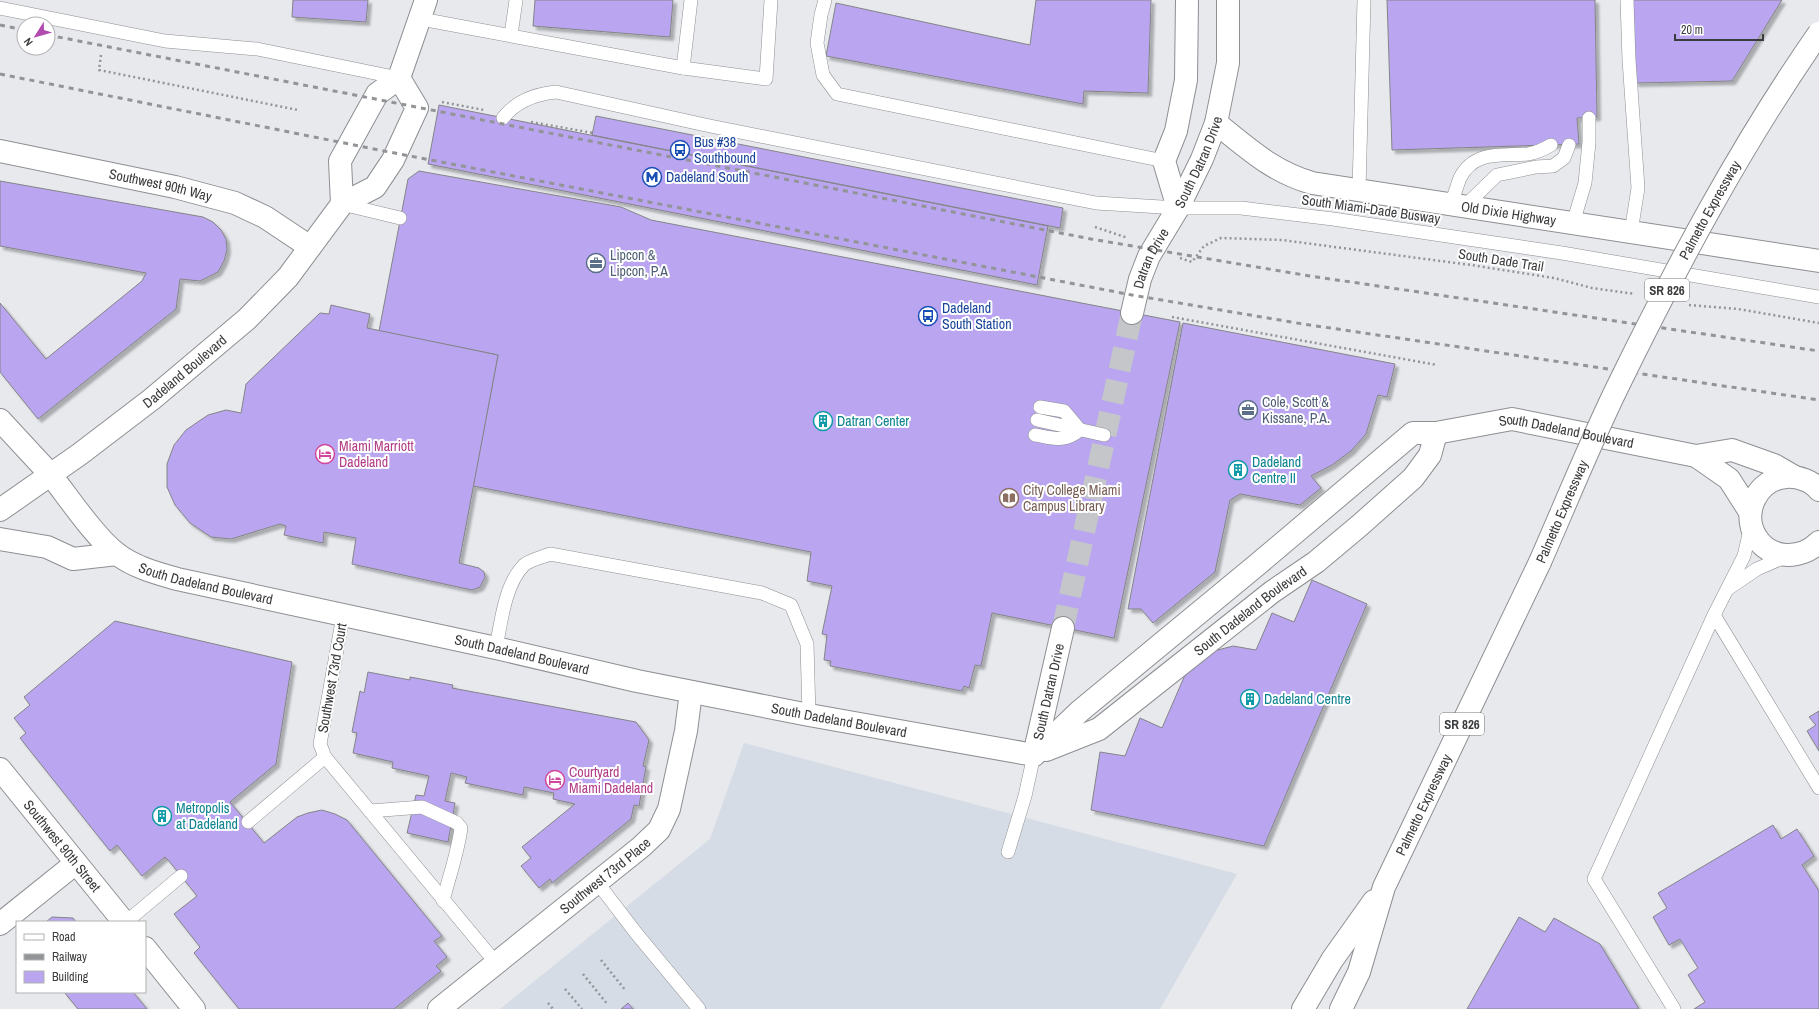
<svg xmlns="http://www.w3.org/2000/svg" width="1819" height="1009" font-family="'Archivo Narrow',sans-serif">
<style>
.built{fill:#d6dce6}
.building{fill:#baa6f0;stroke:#848487;filter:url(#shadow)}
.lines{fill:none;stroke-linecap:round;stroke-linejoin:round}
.secondary-tunnel{stroke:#c4c6ca;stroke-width:22;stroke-dasharray:22 11;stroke-linecap:butt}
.lane-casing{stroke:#8d8f92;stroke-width:14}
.street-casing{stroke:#8d8f92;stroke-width:24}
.secondary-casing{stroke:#8d8f92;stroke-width:24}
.highway-casing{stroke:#8d8f92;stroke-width:24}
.path{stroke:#929497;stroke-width:2.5;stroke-dasharray:2 3;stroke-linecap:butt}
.lane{stroke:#fff;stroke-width:13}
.street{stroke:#fff;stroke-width:22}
.secondary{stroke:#fff;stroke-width:22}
.highway{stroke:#fff;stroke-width:22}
.rail{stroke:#929497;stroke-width:3;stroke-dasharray:5 5;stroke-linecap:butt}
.highway-bridge-casing{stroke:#8d8f92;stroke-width:24;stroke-linecap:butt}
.highway-bridge{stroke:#fff;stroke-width:22}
.labels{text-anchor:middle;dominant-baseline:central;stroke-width:4;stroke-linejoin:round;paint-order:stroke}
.shield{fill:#fff;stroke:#757677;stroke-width:1}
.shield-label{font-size:13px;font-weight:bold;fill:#3a3b3d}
.transit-label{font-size:14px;fill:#164399;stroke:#fff;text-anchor:start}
.street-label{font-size:14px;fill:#3a3b3d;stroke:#fff}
.service-label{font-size:14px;fill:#4e5e75;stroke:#fff;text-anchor:start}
.culture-label{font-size:14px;fill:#0d838f;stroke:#fff;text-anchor:start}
.hotel-label{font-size:14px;fill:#b23c85;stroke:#fff;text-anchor:start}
.education-label{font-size:14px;fill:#785e54;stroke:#fff;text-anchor:start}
</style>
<defs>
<filter id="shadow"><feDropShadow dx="3.5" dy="3.5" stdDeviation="1" flood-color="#0004"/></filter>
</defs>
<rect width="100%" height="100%" fill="#e7e9ed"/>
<!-- built -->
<polygon class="built" points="744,743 1237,874 1160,1009 500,1009 710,839"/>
<!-- building -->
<g class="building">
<polygon points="293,0 368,0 366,22 292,17"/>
<polygon points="535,0 673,0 670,37 533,26"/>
<polygon points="1036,0 1151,0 1148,93 1084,91 1083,104 826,56 836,3 1030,45"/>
<polygon points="1387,0 1595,0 1597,117 1577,118 1579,144 1392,150"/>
<polygon points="1631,0 1782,0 1732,81 1635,83"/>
<polygon points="439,105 1048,226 1037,285 428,164"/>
<polygon points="596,116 1063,208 1060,228 592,135"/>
<polygon points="419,171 621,207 651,220 1180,322 1114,638 992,613 981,666 975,665 969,688 964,686 962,691 830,666 831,661 824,660 827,635 822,634 832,586 807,581 811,552 473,486 498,355 379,331 408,179"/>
<polygon points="0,181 203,217 213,222 221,230 226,239 227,250 224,261 218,272 200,281 180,279 176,309 38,419 0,372 0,303 46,359 142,281 146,273 0,246"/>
<polygon points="331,305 370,314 367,328 498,355 459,563 479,568 484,572 485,577 480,587 472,590 352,564 356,538 324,532 323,543 284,535 286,526 280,524 231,539 211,537 190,523 175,505 167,487 167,464 174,445 186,430 208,415 226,410 241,413 246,384 320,313 329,314"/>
<polygon points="1183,323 1395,364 1387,397 1378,395 1366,434 1351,451 1332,465 1311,476 1321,488 1300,505 1240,494 1230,500 1215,572 1153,623 1141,609 1128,609"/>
<polygon points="1312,580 1367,604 1264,846 1091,810 1100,752 1125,756 1140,718 1162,728 1188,668 1214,651 1233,646 1256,650 1272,613 1294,622"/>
<polygon points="115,621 292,662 276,764 230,802 264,843 297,817 308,813 322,810 335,814 347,820 442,936 434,941 447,957 436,966 441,971 394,1009 239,1009 194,953 200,947 174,914 197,896 169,861 165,857 142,876 117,845 110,851 20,738 26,733 14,718 30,705 24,697"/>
<polygon points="368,672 410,680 410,677 453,685 452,688 636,722 649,740 643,766 646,767 639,806 634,805 631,819 552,883 550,879 539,888 521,866 531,858 522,847 575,804 553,799 554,793 524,787 523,795 465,783 467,777 451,773 445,801 455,803 448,842 407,833 416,795 424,796 429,776 392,768 393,762 353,753 357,733 352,732 360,691 364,693"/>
<polygon points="1819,711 1819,751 1807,731 1816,725 1809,717"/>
<polygon points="1773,825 1781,839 1797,829 1814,856 1802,865 1819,891 1819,1009 1694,1009 1705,1002 1688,975 1698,968 1680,939 1669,945 1653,917 1667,908 1658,893"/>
<polygon points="52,917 73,918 76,922 46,922"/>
<polygon points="1519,917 1545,932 1554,918 1600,944 1639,1009 1467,1009"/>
<polygon points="64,992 133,992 147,1009 78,1009"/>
<polygon points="628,1003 633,1009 621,1009"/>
</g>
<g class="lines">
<!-- secondary-tunnel -->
<polyline class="secondary-tunnel" points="1063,628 1132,313"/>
<!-- lane casing -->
<g class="lane-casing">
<g id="lane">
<polyline points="825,0 821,15 817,43 823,75 837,94 1164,161"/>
<polyline points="1627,0 1629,60 1638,188 1631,232"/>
<polyline points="0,8 165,41 257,49 399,78"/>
<polyline points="421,19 683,68 766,79 771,0"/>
<polyline points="511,35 516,0"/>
<polyline points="683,68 691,0"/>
<path d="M503,118C516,101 536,94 556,92L710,126L1096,203L1178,208H1241L1333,219L1562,253L1819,297"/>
<polyline points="1359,190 1364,0"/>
<polyline points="342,204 400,218"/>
<path d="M1451,204C1454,196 1457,186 1460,178C1474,150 1502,156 1528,154C1536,153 1544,149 1551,145"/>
<polyline points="1465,206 1497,175 1536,167 1553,166 1564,158 1569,145"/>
<polyline points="1573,223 1585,183 1589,142 1589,118"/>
<polyline points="1040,407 1064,411 1080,430"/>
<polyline points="1037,420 1104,435"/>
<path d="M1035,435C1054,438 1064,443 1080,430"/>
<polyline points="1729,588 1757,569 1787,556"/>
<polyline points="1714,615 1819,788"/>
<polyline points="343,616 320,744 325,757 496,963"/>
<path d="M496,648C501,622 505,584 524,565C530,560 543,557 550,554L762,593L791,605L807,644L809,715"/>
<path d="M370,811L422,807L457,823L461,828C458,852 449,877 443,901"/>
<polyline points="248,822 325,757"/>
<polyline points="1008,852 1025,796 1034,755"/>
<polyline points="597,882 636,933 699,1009"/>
<polyline points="126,922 181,876"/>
<polyline points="1674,1009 1594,879 1714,615 1744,556 1751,526"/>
</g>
</g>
<!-- street casing -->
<g class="street-casing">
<g id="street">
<path id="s1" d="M1216,123C1248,148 1271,171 1312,183L1819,261"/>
<path id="s2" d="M0,151L175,187L235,203L265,217L310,247"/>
<polyline points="0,420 50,474"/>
<polyline points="1696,456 1729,479 1750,512"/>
<path d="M1819,490C1812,481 1798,476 1786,477C1758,479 1741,512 1756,537C1770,560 1801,560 1819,542"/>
<path id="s3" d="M1046,750L1099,729L1272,592L1316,562L1359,526L1413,478L1430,455L1436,433"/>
<path id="s4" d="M1034,755L1080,711L1258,564L1413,433H1436L1512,419L1696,456L1732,450L1774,465L1793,476"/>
<path id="s5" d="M0,769L124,922"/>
<polyline points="0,924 76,863"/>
<polyline points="145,948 194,1009"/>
<path id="s6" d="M439,1009L641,847L659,830L669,809L686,731L691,692"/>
</g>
</g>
<!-- secondary casing -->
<g class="secondary-casing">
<g id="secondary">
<polyline points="342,204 340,161 377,94 399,78 426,0"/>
<polyline points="1178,208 1164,161 1176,131 1186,80 1187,0"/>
<path id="s7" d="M1132,313L1140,279L1149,256L1178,208L1202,159L1216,123L1228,63V0"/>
<path id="s8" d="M50,474C69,498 94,536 117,554C134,567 156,573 177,579L496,648L637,681L809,715L1034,755L1063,628"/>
<path id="s9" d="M0,510L80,454L152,399L247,319L288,277L342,204L375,187L393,160L417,108L399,78"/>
<polyline points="0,539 47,547 73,559 117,554"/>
</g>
</g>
<!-- highway casing -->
<g class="highway-casing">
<g id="highway">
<polyline points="1303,1009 1332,960 1374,901"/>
<path id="s10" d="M1341,1009L1359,972L1384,887L1540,562"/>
</g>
</g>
<!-- path -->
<g class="path">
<polyline points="101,55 99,70 298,110"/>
<polyline points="442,102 484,110"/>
<polyline points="531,122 593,133"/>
<polyline points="1095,227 1128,238"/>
<polyline points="1180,258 1192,262 1204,246 1221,238 1282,240 1471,265 1554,278 1592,288 1635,294"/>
<polyline points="1689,305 1738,309 1819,323"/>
<polyline points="1172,317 1437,365"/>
<polyline points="601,960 626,991"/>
<polyline points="583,974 608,1005"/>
<polyline points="565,989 582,1009"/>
<polyline points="548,1003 553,1009"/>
</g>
<!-- lane -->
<use href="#lane" class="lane"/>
<!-- street -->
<use href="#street" class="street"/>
<!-- secondary -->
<use href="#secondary" class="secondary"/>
<!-- highway -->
<use href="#highway" class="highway"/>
<!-- rail -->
<g class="rail">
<polyline points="0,25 24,30"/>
<polyline points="48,35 1091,239 1310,276 1819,351"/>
<polyline points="0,74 384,151 1132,295 1303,324 1819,400"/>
</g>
<!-- highway-bridge casing -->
<g class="highway-bridge-casing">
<g id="highway-bridge">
<path id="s11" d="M1540,562C1565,505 1589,446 1616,390C1676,267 1741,145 1819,33"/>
</g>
</g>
<!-- highway-bridge -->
<use href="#highway-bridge" class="highway-bridge"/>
</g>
<!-- icons -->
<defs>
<g id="bus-ring" transform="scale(1)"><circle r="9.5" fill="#fff" stroke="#1a4fb4" stroke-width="1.5"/><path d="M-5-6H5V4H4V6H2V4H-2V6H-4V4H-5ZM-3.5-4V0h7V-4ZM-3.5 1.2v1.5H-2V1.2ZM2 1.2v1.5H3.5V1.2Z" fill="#1a4fb4"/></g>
<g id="metro-ring" transform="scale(1)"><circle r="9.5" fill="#fff" stroke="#1a4fb4" stroke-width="1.5"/><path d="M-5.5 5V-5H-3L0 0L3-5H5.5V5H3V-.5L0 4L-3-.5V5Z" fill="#1a4fb4"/></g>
<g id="office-ring" transform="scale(1)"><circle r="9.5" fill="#fff" stroke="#5c6f8a" stroke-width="1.5"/><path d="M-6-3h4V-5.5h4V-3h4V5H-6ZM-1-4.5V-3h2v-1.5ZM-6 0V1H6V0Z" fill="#5c6f8a"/></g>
<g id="building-ring" transform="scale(1)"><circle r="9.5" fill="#fff" stroke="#0f9aa8" stroke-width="1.5"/><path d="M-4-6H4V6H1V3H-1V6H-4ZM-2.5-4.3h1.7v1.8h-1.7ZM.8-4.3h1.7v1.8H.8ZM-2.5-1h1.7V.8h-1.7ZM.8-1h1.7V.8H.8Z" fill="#0f9aa8"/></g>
<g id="hotel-ring" transform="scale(1)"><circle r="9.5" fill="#fff" stroke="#d1479c" stroke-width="1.5"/><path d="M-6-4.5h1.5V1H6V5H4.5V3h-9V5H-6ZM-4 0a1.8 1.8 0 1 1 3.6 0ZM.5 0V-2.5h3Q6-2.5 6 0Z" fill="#d1479c"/></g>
<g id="library-ring" transform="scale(1)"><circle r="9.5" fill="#fff" stroke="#8d6e63" stroke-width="1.5"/><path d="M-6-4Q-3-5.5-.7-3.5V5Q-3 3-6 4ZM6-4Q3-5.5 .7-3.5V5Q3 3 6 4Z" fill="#8d6e63"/></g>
</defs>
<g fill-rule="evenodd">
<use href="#bus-ring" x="680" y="150"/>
<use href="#metro-ring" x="652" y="177"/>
<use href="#office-ring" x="596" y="263"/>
<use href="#bus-ring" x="928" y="316"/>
<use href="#office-ring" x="1248" y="410"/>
<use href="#building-ring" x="823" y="421"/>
<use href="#hotel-ring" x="325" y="454"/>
<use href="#building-ring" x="1238" y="470"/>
<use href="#library-ring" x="1009" y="498"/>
<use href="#building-ring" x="1250" y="699"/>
<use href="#hotel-ring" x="555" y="780"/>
<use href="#building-ring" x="162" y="816"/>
</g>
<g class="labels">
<!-- shield labels -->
<g class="shield">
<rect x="1645" y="279" width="44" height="22" rx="3"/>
<rect x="1440" y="713" width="44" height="22" rx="3"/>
</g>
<g class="shield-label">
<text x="1667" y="290">SR 826</text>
<text x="1462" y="724">SR 826</text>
</g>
<!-- transit labels -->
<g class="transit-label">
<text x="694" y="142">Bus #38<tspan x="694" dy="16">Southbound</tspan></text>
<text x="666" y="177">Dadeland South</text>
<text x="942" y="308">Dadeland<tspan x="942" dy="16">South Station</tspan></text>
</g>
<!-- street labels -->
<g class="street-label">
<text stroke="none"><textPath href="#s7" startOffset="166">South Datran Drive</textPath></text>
<text stroke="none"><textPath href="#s2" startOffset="164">Southwest 90th Way</textPath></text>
<text transform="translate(1371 209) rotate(8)">South Miami-Dade Busway</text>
<text stroke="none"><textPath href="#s11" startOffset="391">Palmetto Expressway</textPath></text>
<text stroke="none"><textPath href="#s1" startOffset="313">Old Dixie Highway</textPath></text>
<text stroke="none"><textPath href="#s7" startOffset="58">Datran Drive</textPath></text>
<text transform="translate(1501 260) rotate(9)">South Dade Trail</text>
<text stroke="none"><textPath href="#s9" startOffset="231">Dadeland Boulevard</textPath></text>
<text stroke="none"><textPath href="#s4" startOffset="653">South Dadeland Boulevard</textPath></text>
<text stroke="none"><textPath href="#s11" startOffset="55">Palmetto Expressway</textPath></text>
<text stroke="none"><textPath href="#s8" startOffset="199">South Dadeland Boulevard</textPath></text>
<text stroke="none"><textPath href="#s3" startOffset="249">South Dadeland Boulevard</textPath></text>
<text stroke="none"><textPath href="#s8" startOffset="523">South Dadeland Boulevard</textPath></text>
<text transform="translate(332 678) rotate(-80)">Southwest 73rd Court</text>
<text stroke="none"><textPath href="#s8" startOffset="1110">South Datran Drive</textPath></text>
<text stroke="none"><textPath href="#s8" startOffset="847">South Dadeland Boulevard</textPath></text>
<text stroke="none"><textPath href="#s10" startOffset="221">Palmetto Expressway</textPath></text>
<text stroke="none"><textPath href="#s5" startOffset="99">Southwest 90th Street</textPath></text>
<text stroke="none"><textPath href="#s6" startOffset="213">Southwest 73rd Place</textPath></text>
</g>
<!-- service labels -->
<g class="service-label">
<text x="610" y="255">Lipcon &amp;<tspan x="610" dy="16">Lipcon, P.A</tspan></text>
<text x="1262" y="402">Cole, Scott &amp;<tspan x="1262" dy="16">Kissane, P.A.</tspan></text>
</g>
<!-- culture labels -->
<g class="culture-label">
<text x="837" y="421">Datran Center</text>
<text x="1252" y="462">Dadeland<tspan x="1252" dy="16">Centre II</tspan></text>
<text x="1264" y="699">Dadeland Centre</text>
<text x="176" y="808">Metropolis<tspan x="176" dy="16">at Dadeland</tspan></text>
</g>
<!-- hotel labels -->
<g class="hotel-label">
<text x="339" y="446">Miami Marriott<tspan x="339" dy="16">Dadeland</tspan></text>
<text x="569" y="772">Courtyard<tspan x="569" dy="16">Miami Dadeland</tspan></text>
</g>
<!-- education labels -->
<g class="education-label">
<text x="1023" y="490">City College Miami<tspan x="1023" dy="16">Campus Library</tspan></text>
</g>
</g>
<!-- legend -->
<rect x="16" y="921" width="130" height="72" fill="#ffffff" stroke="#b0b1b1"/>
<rect x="24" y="934" width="20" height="6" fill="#ffffff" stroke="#b0b1b1"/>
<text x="52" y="941" font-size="12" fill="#3a3b3d">Road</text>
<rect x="24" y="954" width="20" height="6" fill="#929497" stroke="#b0b1b1"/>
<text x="52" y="961" font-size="12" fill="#3a3b3d">Railway</text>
<rect x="24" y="971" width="20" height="12" fill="#baa6f0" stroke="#b0b1b1"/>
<text x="52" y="981" font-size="12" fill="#3a3b3d">Building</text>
<!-- north arrow -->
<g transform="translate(36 36) rotate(233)"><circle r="19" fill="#ffffff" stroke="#b0b1b1"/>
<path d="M0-3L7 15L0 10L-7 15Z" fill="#b24baf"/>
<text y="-6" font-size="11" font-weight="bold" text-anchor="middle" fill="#3a3b3d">N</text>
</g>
<!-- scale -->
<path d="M1675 34v6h88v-6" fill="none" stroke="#3a3b3d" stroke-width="2"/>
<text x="1681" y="34" font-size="12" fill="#3a3b3d" stroke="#ffffff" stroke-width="3" paint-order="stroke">20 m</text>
</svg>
